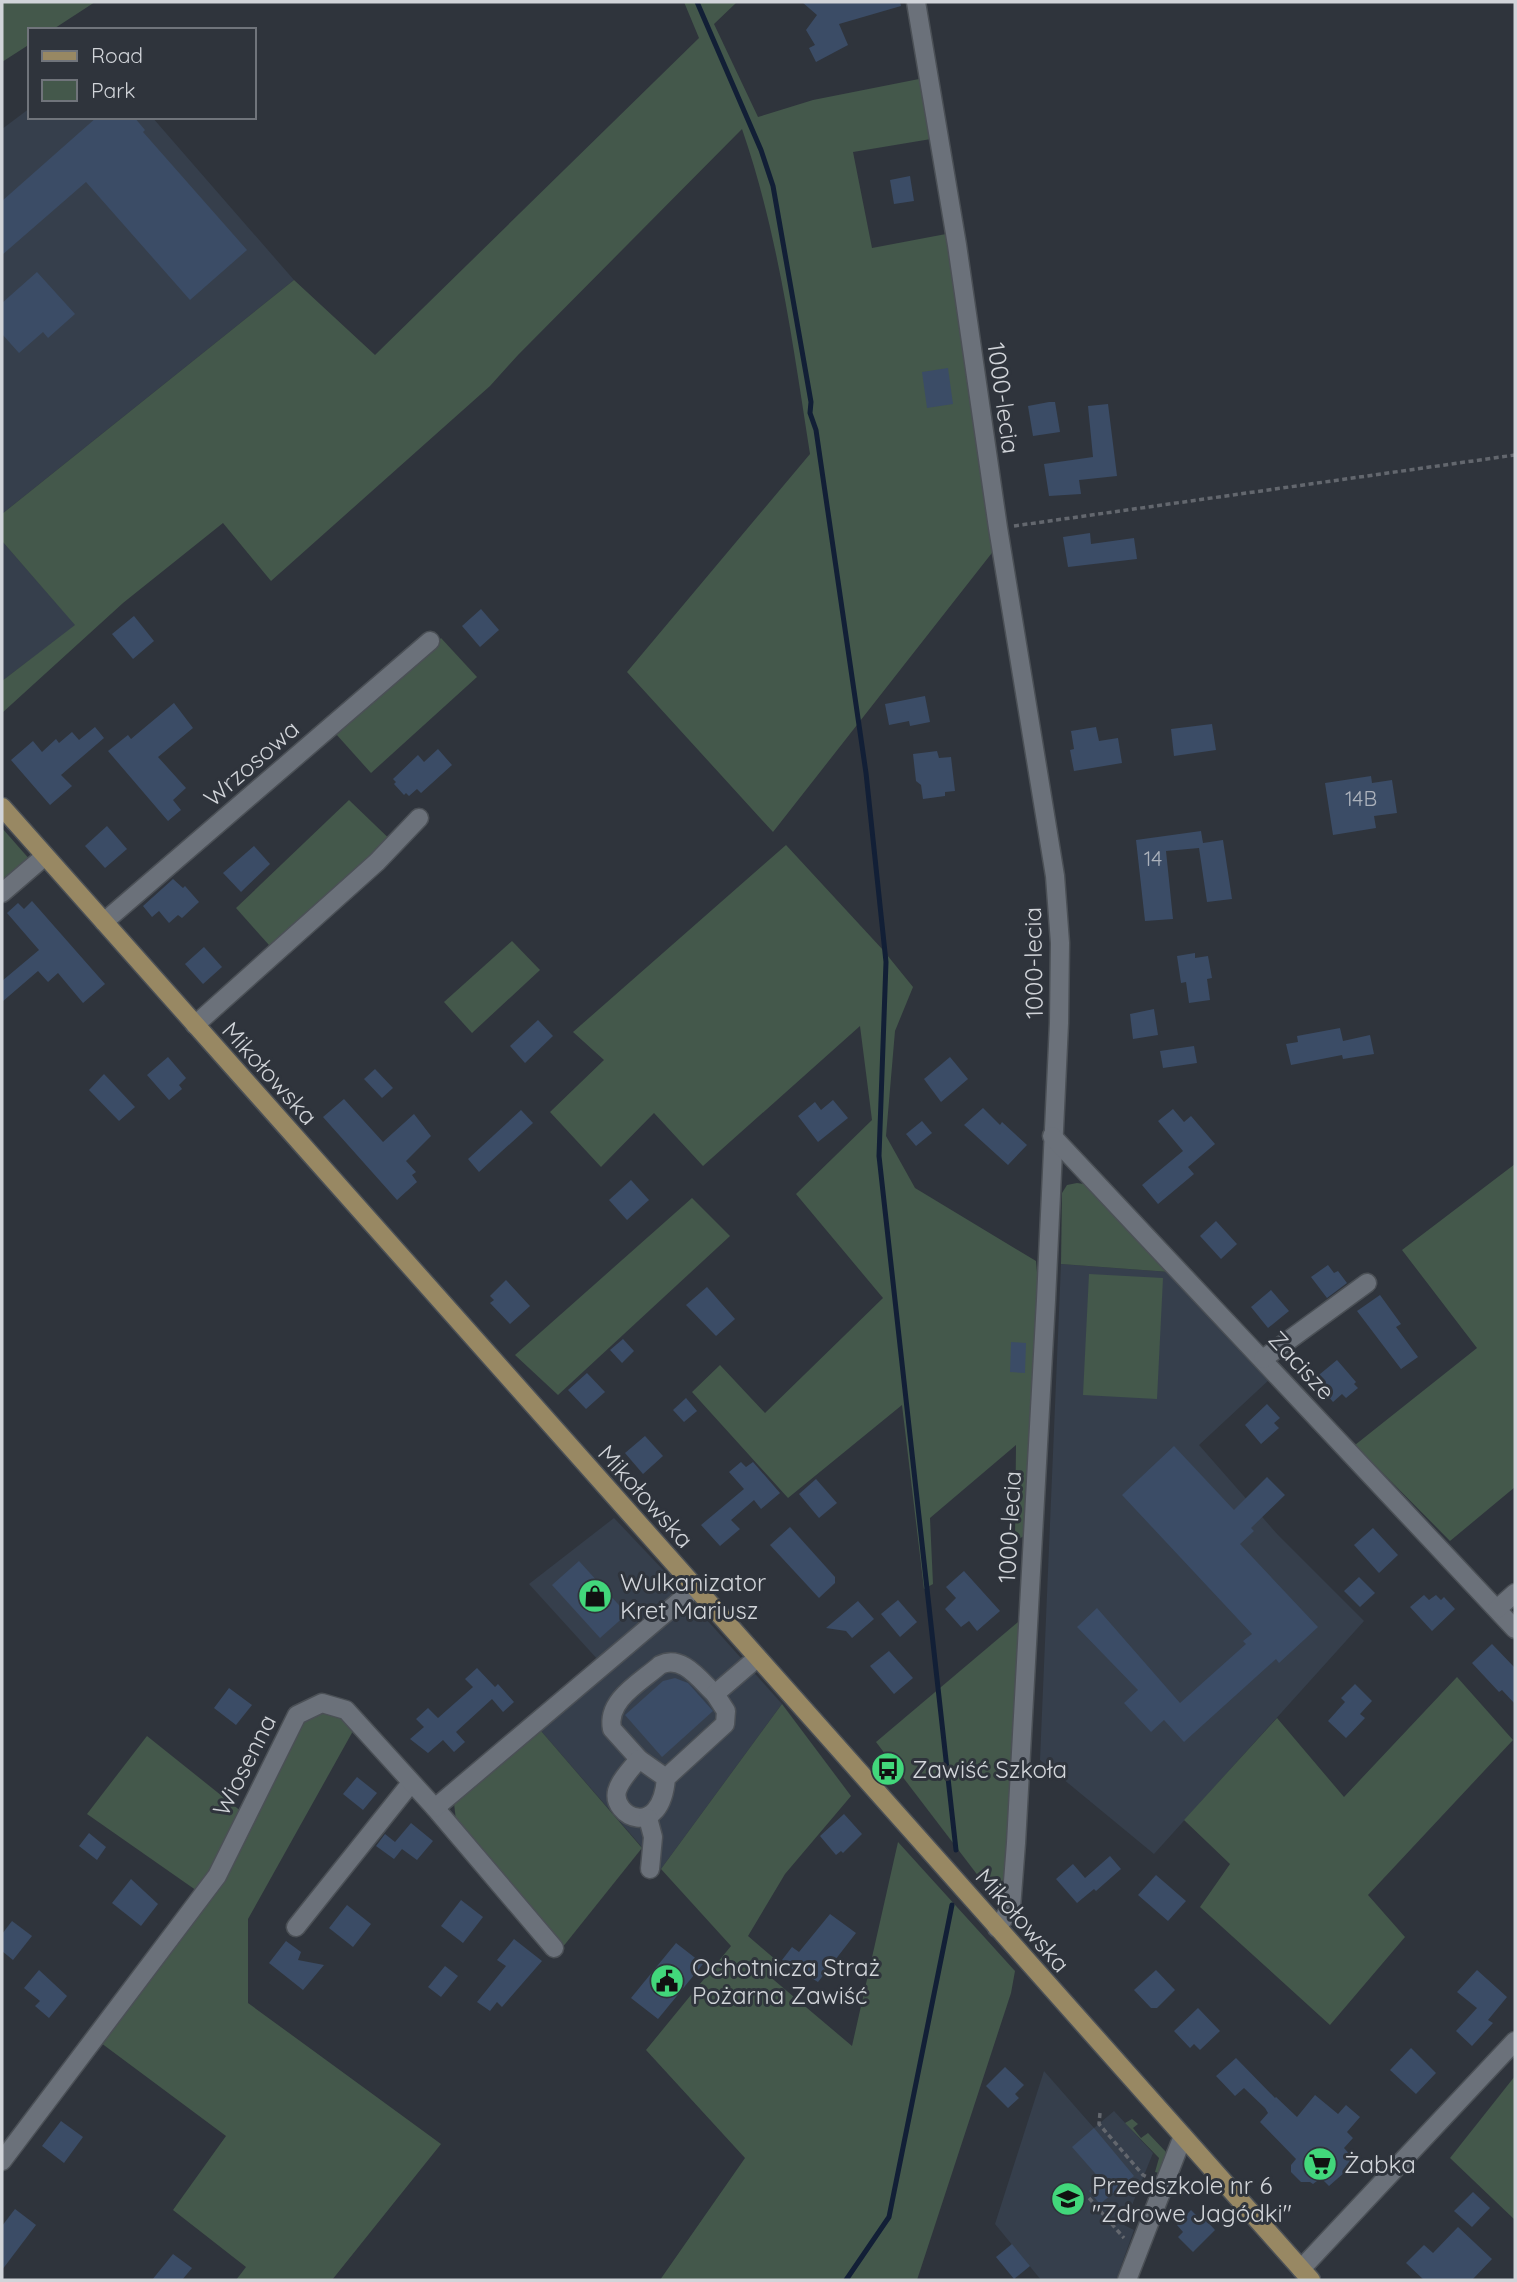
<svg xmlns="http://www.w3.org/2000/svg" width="1517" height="2282" font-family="Quicksand,sans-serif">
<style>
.built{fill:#363f4c}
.green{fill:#44584b}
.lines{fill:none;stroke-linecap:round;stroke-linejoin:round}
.stream{stroke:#121f36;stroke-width:5}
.building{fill:#3b4c66}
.minor-casing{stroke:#4b5056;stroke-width:21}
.major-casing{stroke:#4b5056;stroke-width:21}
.path{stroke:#63676e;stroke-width:3.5;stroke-dasharray:5 3.5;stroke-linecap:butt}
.minor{stroke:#6b717a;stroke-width:18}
.major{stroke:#988863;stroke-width:18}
.labels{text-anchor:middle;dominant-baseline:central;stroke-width:6;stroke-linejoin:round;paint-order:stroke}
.number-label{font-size:21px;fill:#acb2bc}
.street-label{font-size:24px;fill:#d1d4d9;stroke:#2f343c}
.poi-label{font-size:24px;fill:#d1d4d9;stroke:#2f343c;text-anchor:start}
</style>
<rect width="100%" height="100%" fill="#2f343c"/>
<!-- built -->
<g class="built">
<polygon points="30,108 30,117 152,117 294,280 2,514 2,129"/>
<polygon points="2,541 76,625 2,681"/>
<polygon points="1061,1264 1170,1272 1270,1379 1199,1445 1278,1535 1364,1621 1154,1854 1040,1760"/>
<polygon points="614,1518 683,1591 599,1661 529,1584"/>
<polygon points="690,1601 782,1704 661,1869 541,1731"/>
<polygon points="1044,2071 1094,2128 1114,2111 1153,2153 1124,2225 1134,2230 1116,2280 1041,2280 995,2224"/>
</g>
<!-- green -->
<g class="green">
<polygon points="2,2 95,2 52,30 30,30 30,44 2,62"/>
<path d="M684,2H737L714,24L758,117L813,100L919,79L931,139L853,152L872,248L946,234L995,549L773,832L627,672L810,454C793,345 778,233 742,129L518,355L490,386L271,581L223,523L123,603L2,713V681L75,625L2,541V514L294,280L375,355L699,38Z"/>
<polygon points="441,638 477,677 371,773 336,734"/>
<polygon points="349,800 400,849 277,954 236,908"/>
<polygon points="2,828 31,861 2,887"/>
<polygon points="786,845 883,950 913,987 895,1031 886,1136 915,1188 1036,1261 1039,1295 1024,1536 1015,1541 1016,1445 930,1518 933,1584 924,1589 902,1405 788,1498 692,1392 720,1365 765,1413 883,1298 796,1194 872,1120 860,1026 703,1166 654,1113 601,1167 550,1112 604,1060 573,1032"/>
<polygon points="512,941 540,970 472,1033 444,1002"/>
<polygon points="1515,1164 1515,1487 1450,1541 1355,1445 1477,1348 1402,1250"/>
<polygon points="1077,1183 1091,1185 1170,1272 1061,1264 1062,1193 1067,1185"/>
<polygon points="692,1198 730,1236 558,1395 515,1355"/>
<polygon points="1089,1274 1163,1278 1157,1399 1083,1395"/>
<polygon points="1024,1617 1006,1873 999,1888 992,1894 876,1742"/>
<polygon points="1457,1677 1513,1740 1368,1895 1405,1937 1330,2025 1200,1907 1230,1864 1184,1820 1277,1718 1344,1797"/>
<polygon points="782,1704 851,1796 785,1874 748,1936 776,1960 768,1975 852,2046 898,1842 1015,1971 1011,1993 917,2280 660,2280 745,2158 646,2050 731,1946 661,1869"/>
<polygon points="318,1708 340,1716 353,1731 248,1919 248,2003 441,2144 332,2280 236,2280 246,2267 173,2210 226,2136 97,2040 208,1900 300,1719"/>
<polygon points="541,1731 642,1848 562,1948 456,1821 454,1803"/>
<polygon points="147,1736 242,1812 200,1893 87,1814"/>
<polygon points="1515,2076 1515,2220 1450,2158"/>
<polygon points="1132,2119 1138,2124 1133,2128 1141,2138 1148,2133 1166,2152 1159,2173 1155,2172 1159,2158 1125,2123"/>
</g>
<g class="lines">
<!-- stream -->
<g class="stream">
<polyline points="697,2 761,150 773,186 811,402 810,413 816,430 866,773 886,962 879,1156 956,1850"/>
<polyline points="846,2280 889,2217 952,1905"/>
</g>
</g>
<!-- building -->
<g class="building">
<polygon points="802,2 900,2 901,6 839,24 848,45 816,62 809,48 815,45 806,30 817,15"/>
<polygon points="97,117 134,117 145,130 143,132 247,250 190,300 86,182 2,255 2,201"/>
<polygon points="910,176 914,201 894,204 890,180"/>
<polygon points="37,272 75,314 48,338 43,332 19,353 2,334 2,303"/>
<polygon points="948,368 953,404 927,408 922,372"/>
<polygon points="1049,402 1055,402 1060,432 1033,436 1028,406"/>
<polygon points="1108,404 1117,476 1079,480 1081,494 1049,496 1044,464 1093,457 1088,406"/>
<polygon points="1090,533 1091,544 1134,538 1137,559 1068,567 1063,537"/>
<polygon points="481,609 499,630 480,647 462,626"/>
<polygon points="134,616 154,641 133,659 112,634"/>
<polygon points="925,696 930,722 910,726 909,721 889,725 885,704"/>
<polygon points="174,703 193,728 158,757 186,788 173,800 181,810 168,821 108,751 128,735 131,739"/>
<polygon points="1212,724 1216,750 1174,756 1171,729"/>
<polygon points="95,727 104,738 61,775 72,786 50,805 11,760 33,741 42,752 56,739 59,743 72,732 79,740"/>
<polygon points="1096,727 1099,741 1118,738 1122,763 1074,771 1070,750 1074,749 1071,731"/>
<polygon points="438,749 452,765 421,793 417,789 409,796 406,793 404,795 394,784 396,782 393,779 418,755 424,762"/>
<polygon points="937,751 939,758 951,757 955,791 945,792 945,796 923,799 921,785 916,781 913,754"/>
<polygon points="1371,776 1372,783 1392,780 1397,813 1374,816 1376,828 1333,835 1325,783"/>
<polygon points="107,826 127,849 105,868 85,846"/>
<polygon points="1201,831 1203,843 1223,840 1232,899 1207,902 1199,848 1166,851 1173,919 1145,921 1136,840"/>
<polygon points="254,846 270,864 241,892 223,873"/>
<polygon points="173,879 183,888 185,886 199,902 182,918 178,915 169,923 159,911 152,917 143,906"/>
<polygon points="32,901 105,984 83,1003 58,973 48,982 38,971 2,1002 2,981 39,950 7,913 18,903 24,909"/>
<polygon points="204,947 222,967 203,984 185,964"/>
<polygon points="1195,953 1195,958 1208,956 1212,978 1207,979 1210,1000 1189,1003 1186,982 1181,983 1177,956"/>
<polygon points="1154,1009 1158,1035 1133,1039 1130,1014"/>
<polygon points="538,1020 553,1036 525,1063 510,1046"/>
<polygon points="1340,1028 1343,1041 1370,1035 1374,1054 1343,1059 1342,1055 1291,1065 1286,1044 1298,1042 1297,1036"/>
<polygon points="1194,1046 1197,1063 1163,1068 1160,1051"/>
<polygon points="168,1057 186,1078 179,1085 182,1089 169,1100 147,1075"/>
<polygon points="950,1057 968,1079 941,1102 924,1079"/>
<polygon points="375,1069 393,1088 382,1098 364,1079"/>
<polygon points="104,1074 135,1107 119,1121 89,1090"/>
<polygon points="344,1099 383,1142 414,1114 431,1136 406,1161 416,1172 412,1175 417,1182 397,1200 323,1117"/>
<polygon points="833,1100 848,1118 818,1142 798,1116 815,1102 821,1110"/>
<polygon points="983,1108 1000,1125 1002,1122 1027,1145 1008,1165 964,1125"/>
<polygon points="1173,1109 1184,1122 1191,1116 1215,1144 1188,1167 1194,1174 1158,1204 1142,1185 1183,1151 1158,1121"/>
<polygon points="521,1110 533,1123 479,1172 468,1159"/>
<polygon points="922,1121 932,1133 916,1146 906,1134"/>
<polygon points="631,1180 649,1200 627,1220 609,1200"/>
<polygon points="1216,1221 1237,1244 1221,1259 1200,1236"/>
<polygon points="1328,1265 1334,1273 1338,1271 1347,1283 1327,1298 1311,1277"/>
<polygon points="506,1280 530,1306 510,1324 490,1303 494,1300 490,1296"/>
<polygon points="707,1287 735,1319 716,1336 686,1305"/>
<polygon points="1271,1290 1289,1311 1268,1328 1251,1307"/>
<polygon points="1380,1295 1401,1324 1396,1327 1418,1357 1401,1369 1357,1311"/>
<polygon points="623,1339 634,1351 622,1363 610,1350"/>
<polygon points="1011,1342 1026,1343 1025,1373 1010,1372"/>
<polygon points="1337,1360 1356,1382 1354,1384 1358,1388 1346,1398 1342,1394 1333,1402 1314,1379"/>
<polygon points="587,1373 605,1392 586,1409 568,1390"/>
<polygon points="686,1398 697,1411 684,1422 673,1410"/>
<polygon points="1267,1404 1280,1418 1274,1423 1279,1428 1261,1444 1245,1425"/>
<polygon points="645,1436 663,1456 643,1474 625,1453"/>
<polygon points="1174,1446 1234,1510 1267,1477 1285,1495 1251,1528 1254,1531 1240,1544 1318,1627 1279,1663 1276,1659 1184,1742 1164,1720 1151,1732 1124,1703 1138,1690 1077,1627 1097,1608 1180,1703 1246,1644 1243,1641 1252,1634 1122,1495"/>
<polygon points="741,1462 746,1467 753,1462 780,1493 761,1509 754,1500 731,1520 740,1529 720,1546 701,1525 744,1489 729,1472"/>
<polygon points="816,1479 837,1503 819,1518 799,1494"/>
<polygon points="790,1527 835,1577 835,1583 819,1598 770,1545"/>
<polygon points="1373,1528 1398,1555 1379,1573 1354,1545"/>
<polygon points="579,1561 627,1614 600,1638 552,1585"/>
<polygon points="964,1571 1000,1611 977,1631 969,1621 961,1627 945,1609 956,1598 946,1587"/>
<polygon points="1359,1577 1375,1593 1360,1607 1344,1591"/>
<polygon points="1424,1595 1429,1600 1436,1595 1441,1600 1444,1597 1455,1609 1432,1631 1410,1607"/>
<polygon points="898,1600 917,1622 900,1637 881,1614"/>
<polygon points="858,1601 874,1619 852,1638 846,1631 826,1628"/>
<polygon points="1492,1644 1515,1668 1515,1704 1502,1690 1499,1692 1472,1663"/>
<polygon points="889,1651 913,1678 894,1694 870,1666"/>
<polygon points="477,1668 495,1687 498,1684 514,1702 503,1712 492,1699 456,1732 465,1742 454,1752 443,1740 428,1753 410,1739 424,1727 416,1719 428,1708 438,1718 473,1687 465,1679"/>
<polygon points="675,1678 688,1683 713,1711 662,1757 625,1715 663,1681"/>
<polygon points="1355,1684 1372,1701 1360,1714 1365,1718 1346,1738 1328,1721 1345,1702 1341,1698"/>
<polygon points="229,1688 252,1705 236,1725 214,1708"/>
<polygon points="357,1777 377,1793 363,1810 343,1794"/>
<polygon points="844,1814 862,1834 843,1853 841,1851 836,1855 820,1836"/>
<polygon points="411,1823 433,1841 417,1860 402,1849 394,1859 376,1846 385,1834 395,1842"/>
<polygon points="89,1833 106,1847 97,1860 79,1846"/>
<polygon points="1110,1856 1121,1869 1096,1891 1094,1889 1077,1903 1056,1879 1073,1864 1085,1878"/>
<polygon points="1156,1875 1186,1901 1168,1921 1138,1895"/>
<polygon points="131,1879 158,1904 141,1926 112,1903"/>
<polygon points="461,1900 483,1917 463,1943 441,1926"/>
<polygon points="347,1905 371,1924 353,1947 329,1928"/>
<polygon points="830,1914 856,1933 818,1982 797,1969 795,1971 782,1960 792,1947 799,1952"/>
<polygon points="12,1921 32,1936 13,1960 2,1951 2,1934"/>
<polygon points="514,1939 542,1961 502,2007 497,2002 490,2011 477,2002 506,1966 497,1960"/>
<polygon points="286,1941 301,1952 298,1960 324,1965 303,1990 269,1963"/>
<polygon points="676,1943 703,1964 658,2019 631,1998"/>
<polygon points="445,1966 458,1976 441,1997 428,1987"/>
<polygon points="39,1970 67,1996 49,2018 35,2006 40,2001 24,1988"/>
<polygon points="1156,1970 1175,1990 1157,2008 1151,2008 1134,1990"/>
<polygon points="1477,1970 1507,1997 1488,2020 1493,2023 1472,2046 1456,2031 1477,2008 1457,1992"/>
<polygon points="1198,2008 1220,2031 1200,2050 1194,2044 1190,2048 1174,2031"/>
<polygon points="1411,2048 1436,2073 1416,2094 1390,2070"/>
<polygon points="1236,2058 1275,2098 1276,2097 1297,2117 1315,2095 1338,2114 1346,2105 1360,2117 1347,2132 1353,2138 1344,2148 1354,2159 1350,2163 1353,2165 1329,2186 1321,2178 1313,2184 1310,2182 1301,2182 1291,2172 1291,2165 1296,2159 1260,2122 1268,2113 1265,2108 1244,2088 1235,2096 1216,2076"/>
<polygon points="1005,2067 1024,2085 1015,2094 1019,2098 1008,2108 986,2086"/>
<polygon points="61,2121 83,2137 64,2163 42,2146"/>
<polygon points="1094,2128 1134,2176 1100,2204 1089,2191 1101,2180 1072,2147"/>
<polygon points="1473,2192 1490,2208 1472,2227 1454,2211"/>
<polygon points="15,2209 36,2225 2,2270 2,2226"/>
<polygon points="1191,2210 1200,2219 1202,2216 1215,2230 1193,2252 1178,2237 1183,2232 1177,2225"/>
<polygon points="1458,2227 1492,2259 1472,2280 1424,2280 1406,2263 1424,2245 1433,2253"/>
<polygon points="1012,2244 1030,2266 1014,2279 996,2257"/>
<polygon points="173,2254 192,2268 182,2280 152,2280"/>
</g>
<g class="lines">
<!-- minor casing -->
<g class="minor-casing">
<g id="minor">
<polyline points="916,2 957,245 998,528 1055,876 1060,943 1059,1023 1046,1300 1016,1843 1011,1908 997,1928"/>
<polyline points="2,893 45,856"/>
<polyline points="104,922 430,641"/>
<polyline points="195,1025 377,862 419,818"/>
<polyline points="1052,1136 1515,1629"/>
<polyline points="1263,1359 1367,1283"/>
<polyline points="1497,1609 1515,1593"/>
<path d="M639,1759L612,1729C606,1700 641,1682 660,1665C682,1654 700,1680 715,1694"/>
<path d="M666,1778L639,1759C631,1769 620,1780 617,1791C611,1816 661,1841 666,1778L725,1724L726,1711L715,1694L757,1658"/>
<polyline points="435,1808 554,1948"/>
<polyline points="648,1818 653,1837 650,1869"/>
<polyline points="296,1927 411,1783"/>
<polyline points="2,2161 217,1876 297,1715 322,1703 346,1710 435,1808 695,1588"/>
<polyline points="1301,2269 1515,2041"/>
<polyline points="1127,2280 1183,2136"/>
</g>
</g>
<!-- major casing -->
<g class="major-casing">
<polyline id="major" points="2,807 1311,2280"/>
</g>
<!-- path -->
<g class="path">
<polyline points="1014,526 1515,455"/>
<polyline points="1100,2113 1099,2124 1143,2175 1149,2178"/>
<polyline points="1089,2198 1124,2238"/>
</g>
<!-- minor -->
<use href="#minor" class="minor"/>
<!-- major -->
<use href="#major" class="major"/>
</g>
<!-- icons -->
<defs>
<g id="shop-disc" transform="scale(1.75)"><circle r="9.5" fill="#42d77b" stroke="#2f343c"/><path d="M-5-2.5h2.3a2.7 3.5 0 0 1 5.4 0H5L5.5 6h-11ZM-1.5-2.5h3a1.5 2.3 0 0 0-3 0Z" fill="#111"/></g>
<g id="bus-disc" transform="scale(1.75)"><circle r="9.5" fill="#42d77b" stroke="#2f343c"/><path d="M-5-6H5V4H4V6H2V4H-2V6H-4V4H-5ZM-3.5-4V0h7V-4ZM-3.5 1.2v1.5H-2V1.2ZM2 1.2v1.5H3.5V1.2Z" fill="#111"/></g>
<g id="civic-disc" transform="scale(1.75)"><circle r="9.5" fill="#42d77b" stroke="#2f343c"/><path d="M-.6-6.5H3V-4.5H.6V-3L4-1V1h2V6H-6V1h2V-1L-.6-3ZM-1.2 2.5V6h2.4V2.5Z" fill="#111"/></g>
<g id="supermarket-disc" transform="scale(1.75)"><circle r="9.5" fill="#42d77b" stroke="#2f343c"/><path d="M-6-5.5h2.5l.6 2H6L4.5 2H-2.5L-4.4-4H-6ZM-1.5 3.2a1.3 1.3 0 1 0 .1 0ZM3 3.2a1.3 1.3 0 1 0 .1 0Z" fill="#111"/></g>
<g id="school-disc" transform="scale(1.75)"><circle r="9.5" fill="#42d77b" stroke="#2f343c"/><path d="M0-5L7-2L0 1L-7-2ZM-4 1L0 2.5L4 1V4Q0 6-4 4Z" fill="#111"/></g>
</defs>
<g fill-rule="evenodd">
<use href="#shop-disc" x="595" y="1596"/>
<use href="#bus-disc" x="888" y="1769"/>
<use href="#civic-disc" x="667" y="1981"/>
<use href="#supermarket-disc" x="1320" y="2164"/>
<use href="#school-disc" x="1068" y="2199"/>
</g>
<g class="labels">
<!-- number labels -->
<g class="number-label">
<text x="1361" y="798">14B</text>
<text x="1153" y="858">14</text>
</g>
<!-- street labels -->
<g class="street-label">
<text transform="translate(1004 398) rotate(82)">1000-lecia</text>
<text transform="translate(251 763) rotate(-41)">Wrzosowa</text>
<text transform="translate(1033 963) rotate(-91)">1000-lecia</text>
<text transform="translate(270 1073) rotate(48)">Mikołowska</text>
<text transform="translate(1302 1365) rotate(47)">Zacisze</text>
<text transform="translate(646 1496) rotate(48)">Mikołowska</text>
<text transform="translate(1009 1527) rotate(-87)">1000-lecia</text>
<text transform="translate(244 1765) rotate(-63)">Wiosenna</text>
<text transform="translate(1023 1920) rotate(49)">Mikołowska</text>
</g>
<!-- poi labels -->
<g class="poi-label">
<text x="620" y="1582">Wulkanizator<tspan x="620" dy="28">Kret Mariusz</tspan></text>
<text x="912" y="1769">Zawiść Szkoła</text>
<text x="692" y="1967">Ochotnicza Straż<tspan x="692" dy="28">Pożarna Zawiść</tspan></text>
<text x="1344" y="2164">Żabka</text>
<text x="1092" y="2185">Przedszkole nr 6<tspan x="1092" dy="28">"Zdrowe Jagódki"</tspan></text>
</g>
</g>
<!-- border -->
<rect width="1517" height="2282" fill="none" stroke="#d1d4d9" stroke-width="7"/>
<!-- legend -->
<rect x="28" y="28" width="228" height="91" fill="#2f343c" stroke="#70747b" stroke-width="2"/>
<rect x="42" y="51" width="35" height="10" fill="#988863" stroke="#70747b" stroke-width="2"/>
<text x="91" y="63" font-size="21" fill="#d1d4d9">Road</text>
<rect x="42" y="80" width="35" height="21" fill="#44584b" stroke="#70747b" stroke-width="2"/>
<text x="91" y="98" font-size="21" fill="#d1d4d9">Park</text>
</svg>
